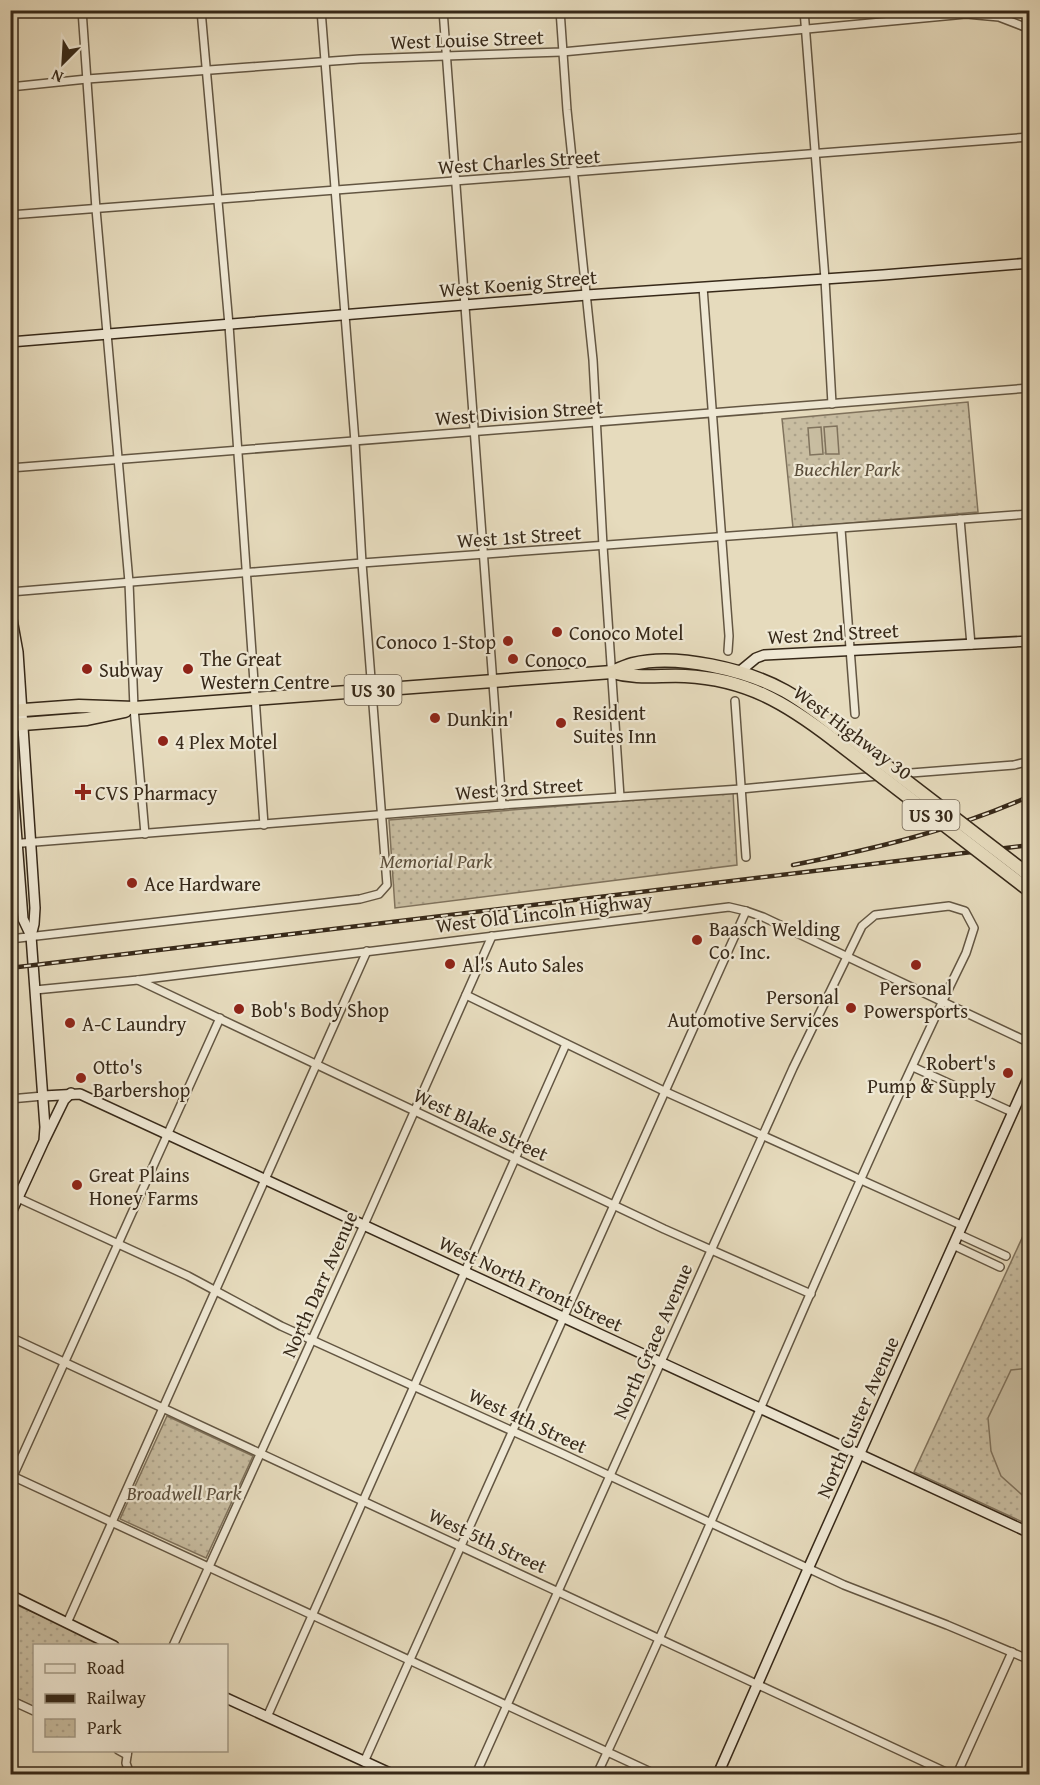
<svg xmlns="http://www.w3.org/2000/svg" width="1040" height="1785" font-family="'Gentium Book Plus',serif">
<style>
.park{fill:url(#park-dots);stroke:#80735d;stroke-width:1.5}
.pitch{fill:#c8bda1;stroke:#80735d;stroke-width:1.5}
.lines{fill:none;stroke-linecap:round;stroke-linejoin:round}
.street-casing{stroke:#635642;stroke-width:10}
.secondary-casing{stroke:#372919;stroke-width:12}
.highway-casing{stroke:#372919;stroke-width:15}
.street{stroke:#efe8d4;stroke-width:7}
.secondary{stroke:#efe8d4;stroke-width:9}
.highway{stroke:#e6dbbd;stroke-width:12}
.rail-casing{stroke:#372919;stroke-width:4.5}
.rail{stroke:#efe8d4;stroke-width:2;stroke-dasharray:7;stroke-linecap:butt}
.highway-bridge-casing{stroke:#372919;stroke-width:15;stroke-linecap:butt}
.highway-bridge{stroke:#e6dbbd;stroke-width:12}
.poi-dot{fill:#8f2418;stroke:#efe8d4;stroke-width:2}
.labels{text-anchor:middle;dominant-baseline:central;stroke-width:4.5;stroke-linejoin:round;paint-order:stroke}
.shield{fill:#efe8d4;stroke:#6e6251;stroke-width:1.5}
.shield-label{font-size:18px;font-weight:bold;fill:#372919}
.street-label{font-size:20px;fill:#372919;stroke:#efe8d4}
.park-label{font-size:20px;font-style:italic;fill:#5b4e3b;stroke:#efe8d4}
.poi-label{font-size:20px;fill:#372919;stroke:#efe8d4;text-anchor:start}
</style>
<defs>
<pattern id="park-dots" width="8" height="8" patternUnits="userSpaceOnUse" patternTransform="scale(1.5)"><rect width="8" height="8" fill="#c8bda1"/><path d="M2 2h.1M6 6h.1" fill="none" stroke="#aca28a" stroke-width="1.8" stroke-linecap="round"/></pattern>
</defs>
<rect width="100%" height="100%" fill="#e6dbbd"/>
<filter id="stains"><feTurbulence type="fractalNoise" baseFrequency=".00333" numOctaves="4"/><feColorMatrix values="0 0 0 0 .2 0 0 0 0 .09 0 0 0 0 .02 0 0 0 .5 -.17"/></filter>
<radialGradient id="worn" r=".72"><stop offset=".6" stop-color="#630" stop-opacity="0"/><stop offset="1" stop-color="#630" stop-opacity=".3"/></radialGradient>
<!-- park -->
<g class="park">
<polygon points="968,402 978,512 793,528 782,419"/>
<polygon points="733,792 737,865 395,908 389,820"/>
<polygon points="1029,1223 1029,1525 914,1472"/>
<polygon points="167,1416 253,1456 206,1558 120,1519"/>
<polygon points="10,1602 108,1645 34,1646 34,1707 11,1696"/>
</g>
<!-- pitch -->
<g class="pitch">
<polygon points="837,426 839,454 826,454 824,427"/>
<polygon points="821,427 823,454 810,455 808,428"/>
<polygon points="1029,1368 1030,1368 1029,1501 1001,1476 991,1451 988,1418 1011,1370"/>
</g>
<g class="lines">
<!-- street casing -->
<g class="street-casing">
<g id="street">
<polyline points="82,10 96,209 129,582 134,708 145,834"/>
<polyline points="201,10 229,325 264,825"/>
<polyline points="443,10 502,805"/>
<polyline points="560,10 567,110 593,360 603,546 620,797"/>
<polyline points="804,10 825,279 832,404"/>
<polyline points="10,87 87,79 360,59 562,52 966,14 999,17 1030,29"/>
<polyline points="10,215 1030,137"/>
<polyline points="703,287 729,636 728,651"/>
<polyline points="10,468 1030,388"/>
<polyline points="960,519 971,645"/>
<polyline points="841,529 855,714"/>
<polyline points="10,592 362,563 1030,514"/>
<polyline points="735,701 746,857"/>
<polyline points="898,774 1014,765 1030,761"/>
<polyline points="10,844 502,805 741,789 878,776"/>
<polyline points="10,939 360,899 379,894 387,885 362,563 355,442 321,10"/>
<polyline points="138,980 664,1229 811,1294"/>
<polyline points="35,990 138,980 729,907 746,911 763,917 1030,1043"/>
<polyline points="466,995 666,1092 961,1225"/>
<polyline points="913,1067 1012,1112"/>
<polyline points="10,1099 43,1096"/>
<polyline points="18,1198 188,1276 281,1326 563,1454 844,1585 947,1625 1030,1660"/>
<polyline points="958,1234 1006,1256"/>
<polyline points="953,1245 1000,1267"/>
<polyline points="10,1337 950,1774"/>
<polyline points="10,1475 655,1774"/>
<polyline points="10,1483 220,1018"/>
<polyline points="67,1623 367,951"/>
<polyline points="173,1646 364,1225 492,936"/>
<polyline points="10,1700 34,1711"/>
<polyline points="267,1717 566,1044"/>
<polyline points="118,1750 127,1755"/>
<polyline points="128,1750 126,1763 130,1774"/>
<polyline points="364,1762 746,911"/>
<path d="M476,1774L793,1068L862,926L875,915L949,906L965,911L974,928L966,953C834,1223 725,1503 597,1774"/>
<polyline points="957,1774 1012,1652"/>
</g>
</g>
<!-- secondary casing -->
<g class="secondary-casing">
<g id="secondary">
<polyline points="10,342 587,295 883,275 1030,263"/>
<polyline points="10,608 18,652 35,908 34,924 31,936 45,1127 44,1141 10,1215"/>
<polyline points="739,672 756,658 764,655 1030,641"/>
<polyline points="10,749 23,919 31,936"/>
<polyline points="43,1096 80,1094 1030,1533"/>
<polyline points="45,1139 64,1100 71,1093"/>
<polyline points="10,1595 114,1646"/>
<polyline points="226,1698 392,1774"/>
<polyline points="718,1774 808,1569 1030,1074"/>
</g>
</g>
<!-- highway casing -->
<g class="highway-casing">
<g id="highway">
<path d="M612,672C637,679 659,675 685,676C746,679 786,703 834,740"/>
<path d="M10,711L79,706L134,708L612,672C619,669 626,666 633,664C677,653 747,670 785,691C808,704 829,721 849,737"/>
<polyline points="10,725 87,719 125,711"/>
</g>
</g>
<!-- street -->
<use href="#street" class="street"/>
<!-- secondary -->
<use href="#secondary" class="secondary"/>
<!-- highway -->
<use href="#highway" class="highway"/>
<!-- rail casing -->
<g class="rail-casing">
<g id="rail">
<path d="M793,865C874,849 954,830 1030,796"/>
<polyline points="10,968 1030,845"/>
</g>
</g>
<!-- rail -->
<use href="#rail" class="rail"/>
<!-- highway-bridge casing -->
<g class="highway-bridge-casing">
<g id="highway-bridge">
<polyline points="849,737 1030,876"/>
<polyline points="834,740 1030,891"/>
</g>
</g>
<!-- highway-bridge -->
<use href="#highway-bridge" class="highway-bridge"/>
</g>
<!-- markers -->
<g class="poi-dot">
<circle cx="557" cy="632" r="6"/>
<circle cx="508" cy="641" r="6"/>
<circle cx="513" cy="659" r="6"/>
<circle cx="87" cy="669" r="6"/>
<circle cx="188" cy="669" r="6"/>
<circle cx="435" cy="718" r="6"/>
<circle cx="561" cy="723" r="6"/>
<circle cx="163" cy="741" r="6"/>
<path d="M80 783h6v6h6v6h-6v6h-6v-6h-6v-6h6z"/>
<circle cx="132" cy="883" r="6"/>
<circle cx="697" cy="940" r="6"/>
<circle cx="450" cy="964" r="6"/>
<circle cx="916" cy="965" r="6"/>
<circle cx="851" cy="1008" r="6"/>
<circle cx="239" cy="1009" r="6"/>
<circle cx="70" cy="1023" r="6"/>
<circle cx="1008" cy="1073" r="6"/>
<circle cx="81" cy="1078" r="6"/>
<circle cx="77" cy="1185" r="6"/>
</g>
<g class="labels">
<!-- shield labels -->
<g class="shield">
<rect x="344.5" y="675" width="57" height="30" rx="4.5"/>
<rect x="902.5" y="800" width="57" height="30" rx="4.5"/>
</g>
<g class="shield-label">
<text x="373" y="690">US 30</text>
<text x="931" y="815">US 30</text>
</g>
<!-- street labels -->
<g class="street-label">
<text transform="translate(467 39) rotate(-2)">West Louise Street</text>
<text transform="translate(519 161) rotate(-4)">West Charles Street</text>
<text transform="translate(518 283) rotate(-5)">West Koenig Street</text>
<text transform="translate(519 412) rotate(-4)">West Division Street</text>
<text transform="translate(519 536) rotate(-4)">West 1st Street</text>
<text transform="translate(833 633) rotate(-3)">West 2nd Street</text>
<text transform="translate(853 732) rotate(37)">West Highway 30</text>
<text transform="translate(519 788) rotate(-4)">West 3rd Street</text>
<text transform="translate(544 912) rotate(-7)">West Old Lincoln Highway</text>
<text transform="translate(481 1124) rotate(25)">West Blake Street</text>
<text transform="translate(531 1283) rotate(25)">West North Front Street</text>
<text transform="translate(319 1284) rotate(-66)">North Darr Avenue</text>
<text transform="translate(652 1341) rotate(-66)">North Grace Avenue</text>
<text transform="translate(857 1417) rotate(-66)">North Custer Avenue</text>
<text transform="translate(528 1420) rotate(25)">West 4th Street</text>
<text transform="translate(488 1540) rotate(25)">West 5th Street</text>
</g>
<!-- park labels -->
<g class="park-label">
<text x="847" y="468">Buechler Park</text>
<text x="436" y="860">Memorial Park</text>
<text x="184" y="1492">Broadwell Park</text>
</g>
<!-- poi labels -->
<g class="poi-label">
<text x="569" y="632">Conoco Motel</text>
<text x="496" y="641" text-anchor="end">Conoco 1-Stop</text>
<text x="200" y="658">The Great<tspan x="200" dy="23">Western Centre</tspan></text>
<text x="525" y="659">Conoco</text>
<text x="99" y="669">Subway</text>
<text x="573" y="712">Resident<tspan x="573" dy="23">Suites Inn</tspan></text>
<text x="447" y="718">Dunkin'</text>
<text x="175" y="741">4 Plex Motel</text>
<text x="95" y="792">CVS Pharmacy</text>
<text x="144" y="883">Ace Hardware</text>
<text x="709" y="928">Baasch Welding<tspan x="709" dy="23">Co. Inc.</tspan></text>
<text x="462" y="964">Al's Auto Sales</text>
<text x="916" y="987" text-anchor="middle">Personal<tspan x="916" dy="23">Powersports</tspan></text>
<text x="839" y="996" text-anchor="end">Personal<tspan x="839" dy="23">Automotive Services</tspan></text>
<text x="251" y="1009">Bob's Body Shop</text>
<text x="82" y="1023">A-C Laundry</text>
<text x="996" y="1062" text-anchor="end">Robert's<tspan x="996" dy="23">Pump &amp; Supply</tspan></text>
<text x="93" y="1066">Otto's<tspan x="93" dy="23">Barbershop</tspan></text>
<text x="89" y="1174">Great Plains<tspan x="89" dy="23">Honey Farms</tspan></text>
</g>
</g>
<!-- margin -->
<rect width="1040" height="1785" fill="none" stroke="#e6dbbd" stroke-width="36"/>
<rect x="12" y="12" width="1016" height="1761" fill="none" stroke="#372919" stroke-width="3"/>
<rect x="18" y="18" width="1004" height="1749" fill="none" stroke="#372919" stroke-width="1.5"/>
<!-- legend -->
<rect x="33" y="1644" width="195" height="108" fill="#efe8d4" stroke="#a59c89" stroke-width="1.5"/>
<rect x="45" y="1664" width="30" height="9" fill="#efe8d4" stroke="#a59c89" stroke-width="1.5"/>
<text x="87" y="1674" font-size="18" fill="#372919">Road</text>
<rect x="45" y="1694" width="30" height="9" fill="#372919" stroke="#a59c89" stroke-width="1.5"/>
<text x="87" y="1704" font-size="18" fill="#372919">Railway</text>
<rect x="45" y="1719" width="30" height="18" fill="url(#park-dots)" stroke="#a59c89" stroke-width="1.5"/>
<text x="87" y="1734" font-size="18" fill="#372919">Park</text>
<!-- north arrow -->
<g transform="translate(63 63) rotate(204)" stroke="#efe8d4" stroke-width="4.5" paint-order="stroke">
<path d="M0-4.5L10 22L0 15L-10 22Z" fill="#372919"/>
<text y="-9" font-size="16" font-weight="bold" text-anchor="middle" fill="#372919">N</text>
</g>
<rect width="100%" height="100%" filter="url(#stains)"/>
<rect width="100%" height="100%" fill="url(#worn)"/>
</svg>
